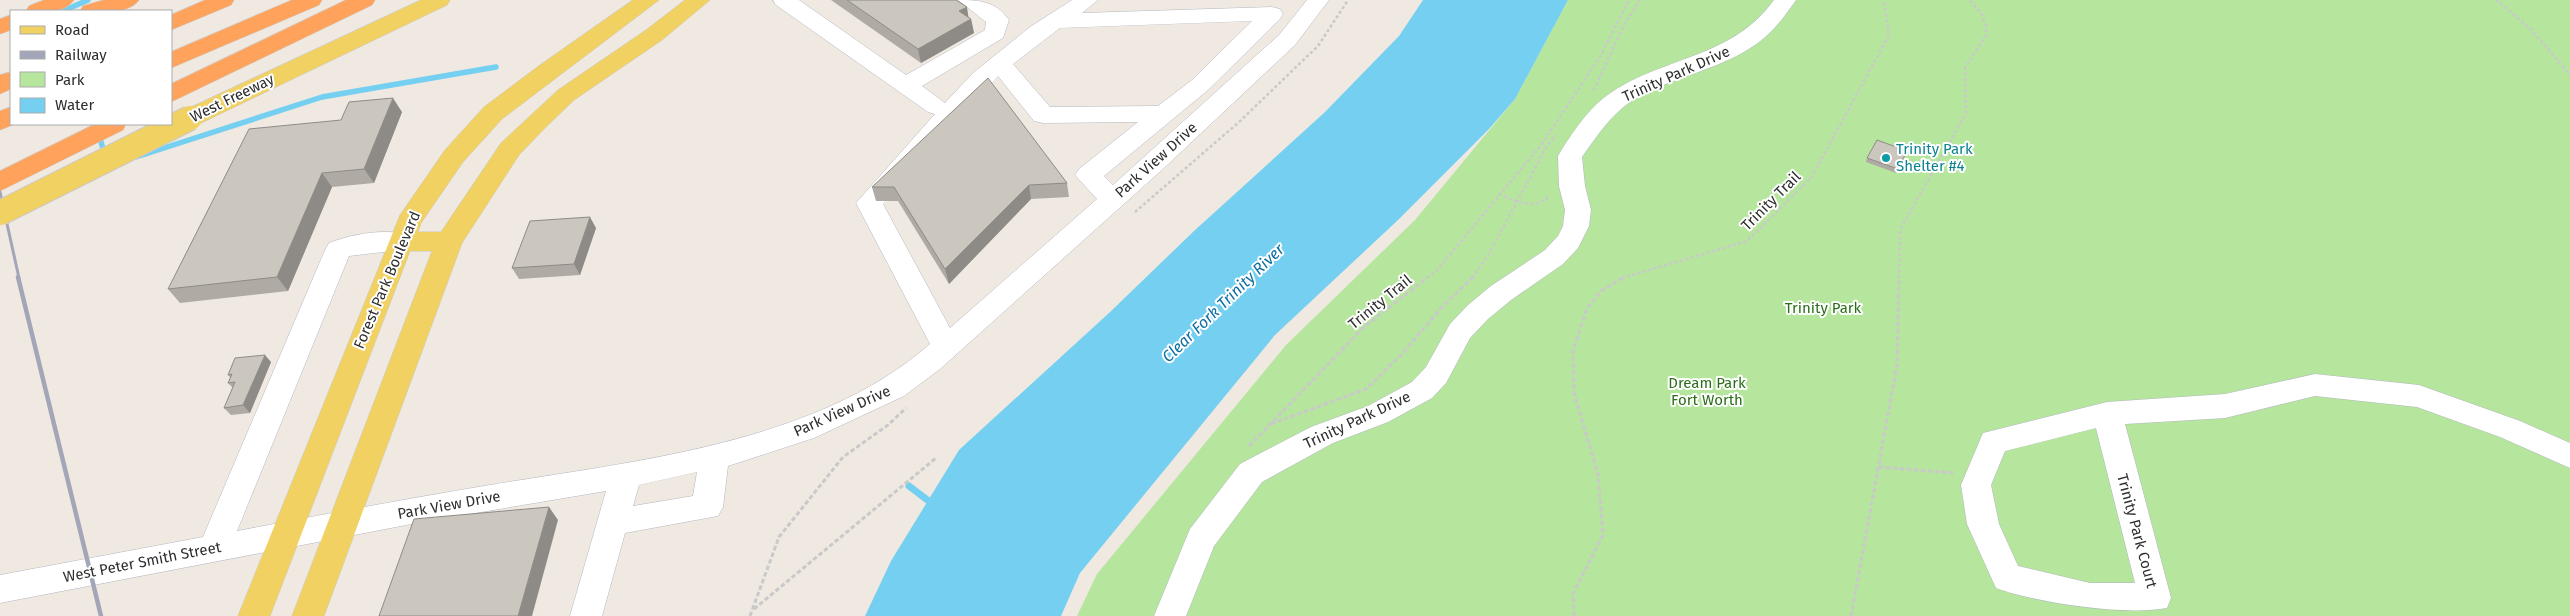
<svg xmlns="http://www.w3.org/2000/svg" width="2570" height="616" font-family="'Fira Sans',sans-serif">
<style>
.green{fill:#b6e59e}
.water{fill:#75cff0}
.lines{fill:none;stroke-linecap:round;stroke-linejoin:round}
.stream-far1{stroke:#75cff0;stroke-width:5.5}
.stream{stroke:#75cff0;stroke-width:7}
.minor-casing{stroke:#b4b7c1;stroke-width:1}
.major-casing{stroke:#c9c9c9;stroke-width:1}
.highway-casing{stroke:#c9c9c9;stroke-width:1}
.path-far1{stroke:#c9c9c9;stroke-width:2.5;stroke-dasharray:3 2.5;stroke-linecap:butt}
.path{stroke:#c9c9c9;stroke-width:3;stroke-dasharray:4.5 2.5;stroke-linecap:butt}
.minor{fill:#fff;fill-rule:evenodd}
.major{fill:#f2d163;fill-rule:evenodd}
.highway{fill:#ffa35c;fill-rule:evenodd}
.rail-far1{stroke:#a3a6b8;stroke-width:3}
.rail{stroke:#a3a6b8;stroke-width:4.5}
.major-bridge-casing{stroke:#c9c9c9;stroke-width:26;stroke-linecap:butt}
.major-bridge{stroke:#f2d163;stroke-width:24}
.wall{fill:#afaba4}
.shaded-wall{fill:#8e8b86}
.building{fill:#cbc7bf;stroke:#8e8b86}
.culture-dot{fill:#0f9aa8;stroke:#fff;stroke-width:2}
.labels{text-anchor:middle;dominant-baseline:central;stroke-width:4;stroke-linejoin:round;paint-order:stroke}
.street-label{font-size:15px;fill:#2e2e2e;stroke:#fff}
.culture-label{font-size:15px;fill:#0d838f;stroke:#fff;text-anchor:start}
.park-label{font-size:15px;fill:#2c6e1b;stroke:#fff}
.water-label{font-size:16px;font-style:italic;fill:#0d6fa3;stroke:#fff}
</style>
<rect width="100%" height="100%" fill="#efe9e1"/>
<!-- green -->
<polygon class="green" points="1568,0 2570,0 2570,616 1077,616 1097,574 1286,345 1415,220 1515,99"/>
<!-- water -->
<polygon class="water" points="1423,0 1568,0 1515,99 1489,129 1398,220 1275,335 1080,573 1061,616 865,616 891,561 959,450 1109,313 1194,231 1325,112 1399,36"/>
<g class="lines">
<!-- stream-far1 -->
<g class="stream-far1">
<polyline points="63,11 88,0"/>
<polyline points="96,124 105,156"/>
<polyline points="136,157 322,97 496,67"/>
</g>
<!-- stream -->
<polyline class="stream" points="909,486 934,505"/>
<!-- minor casing -->
<g class="minor-casing">
<g id="minor">
<path d="M773,0H799L906,75L985,30L986,22L958,0C979,0 996,1 1009,20L1003,38L922,86L945,103L973,73L1030,27L1072,0H1098L1082,13L1272,7L1280,9L1283,14L1280,19L1208,90L1104,176L1113,185L1279,35L1307,0H1329L1295,45L1164,168L940,369L904,396L814,438L728,466L723,507L718,516L625,533L602,616H570L606,491L422,522L0,603V575L203,537L325,250L329,243C352,234 385,228 409,235L413,242L409,249L349,256L237,531C321,515 405,499 490,485C634,461 816,444 930,344L856,203L935,114L928,112L776,5ZM1252,21L1192,80L1158,106L1050,107L1013,64L1060,28ZM998,76L1034,121L1043,123L1138,122L1079,169L1075,175L1097,199L950,328L883,204ZM697,472L693,496L633,506L639,485Z"/>
<path d="M1774,0H1796C1786,14 1777,27 1764,38C1726,70 1672,75 1630,102C1610,116 1596,137 1582,157L1585,186L1591,210L1589,226L1578,248L1563,264L1511,300L1488,319L1470,338L1446,383L1432,398L1388,422L1333,443L1262,482L1214,546L1186,616H1154L1190,529L1240,464L1311,427L1368,406L1412,382L1426,367L1450,324L1468,305L1491,286L1545,250L1558,236L1563,226L1565,210L1559,186L1558,156C1572,133 1589,107 1612,92C1667,56 1732,58 1774,0Z"/>
<path d="M2315,374L2419,385L2520,421L2570,443V468L2500,437L2417,407L2315,396L2225,418L2125,424L2171,598L2167,608C2125,616 2037,603 1996,588L1967,524L1961,485L1983,433L2107,402L2225,394ZM2096,428L2135,583H2090L2018,566L1999,524L1991,485L2005,451Z"/>
</g>
</g>
<!-- major casing -->
<g class="major-casing">
<g id="major">
<polygon points="421,0 450,0 447,5 199,124 190,126 181,124 178,118 181,112"/>
<polygon points="633,0 659,0 502,119 463,162 421,223 418,232 441,232 501,143 558,90 646,30 685,0 710,0 662,40 574,100 545,128 519,155 462,243 324,616 292,616 432,251 410,251 270,616 238,616 400,215 445,150 484,107 540,65"/>
</g>
</g>
<!-- highway casing -->
<g class="highway-casing">
<g id="highway">
<path d="M44,0H74C64,14 41,12 26,11L29,6Z"/>
<path d="M104,0H139C129,15 96,12 80,11L83,6Z"/>
<polygon points="205,0 234,0 231,5 171,30 171,15"/>
<polygon points="292,0 322,0 319,5 171,68 171,52"/>
<polygon points="346,0 375,0 372,5 171,102 171,84"/>
<polygon points="11,15 11,30 0,34 0,19"/>
<polygon points="11,72 11,89 0,94 0,75"/>
<polygon points="11,107 11,124 15,124 0,130 0,111"/>
<polygon points="95,124 126,124 123,130 0,191 0,171"/>
</g>
</g>
<!-- path-far1 -->
<g class="path-far1">
<polyline points="2496,0 2531,29 2570,75"/>
<polyline points="1594,90 1623,27 1640,0"/>
<path d="M1499,194C1517,202 1535,211 1550,195"/>
<polyline points="1135,212 1238,123 1318,46 1348,0"/>
<polyline points="1427,278 1437,270 1542,144 1601,55 1629,0"/>
<polyline points="1472,278 1487,257 1547,146 1556,135"/>
<polyline points="1622,278 1747,241 1811,178 1889,35 1884,0"/>
<polyline points="1899,278 1900,230 1966,113 1965,68 1986,35 1986,26 1981,13 1969,0"/>
</g>
<!-- path -->
<g class="path">
<polyline points="1271,424 1366,389 1401,355 1441,308 1473,277"/>
<polyline points="1249,446 1363,328 1428,277"/>
<polyline points="1879,467 1955,473"/>
<polyline points="754,609 936,458"/>
<polyline points="750,616 779,537 843,457 888,425 906,408"/>
<polyline points="1574,616 1573,594 1603,535 1598,474 1574,393 1573,351 1587,308 1601,291 1624,277"/>
<polyline points="1851,616 1897,365 1899,277"/>
</g>
<!-- minor -->
<use href="#minor" class="minor"/>
<!-- major -->
<use href="#major" class="major"/>
<!-- highway -->
<use href="#highway" class="highway"/>
<!-- rail-far1 -->
<polyline class="rail-far1" points="0,192 19,278"/>
<!-- rail -->
<polyline class="rail" points="18,277 101,616"/>
<!-- major-bridge casing -->
<g class="major-bridge-casing">
<polyline id="major-bridge" points="0,213 190,118"/>
</g>
<!-- major-bridge -->
<use href="#major-bridge" class="major-bridge"/>
</g>
<!-- wall -->
<g class="wall">
<polygon points="831,0 956,0 969,18 971,19 974,33 921,63"/>
<polygon points="402,112 374,183 332,187 288,291 180,303 168,289 341,120"/>
<polygon points="1905,155 1896,173 1866,162 1867,158"/>
<polygon points="1067,183 1069,197 1031,199 949,284 898,201 876,201 872,187"/>
<polygon points="596,228 580,275 519,279 512,268"/>
<polygon points="271,362 250,413 231,415 224,408 233,388 228,383 231,378 228,375"/>
</g>
<!-- shaded-wall -->
<g class="shaded-wall">
<polygon points="967,7 969,21 971,19 974,33 921,63 918,49 959,11"/>
<polygon points="393,98 402,112 374,183 364,169"/>
<polygon points="322,173 332,187 288,291 277,277"/>
<polygon points="1029,185 1031,199 949,284 945,269"/>
<polygon points="590,217 596,228 580,275 574,264"/>
<polygon points="265,355 271,362 250,413 243,405"/>
<polygon points="549,507 558,520 532,616 518,616"/>
</g>
<!-- building -->
<g class="building">
<polygon points="847,0 956,0 967,7 959,11 971,19 918,49"/>
<polygon points="988,78 1067,183 1029,185 945,269 894,187 872,187"/>
<polygon points="393,98 364,169 322,173 277,277 168,289 249,129 341,120 349,102"/>
<polygon points="1877,140 1907,151 1898,169 1867,158"/>
<polygon points="590,217 574,264 512,268 530,221"/>
<polygon points="265,355 243,405 224,408 235,382 228,383 232,374 228,375 235,358"/>
<polygon points="549,507 518,616 379,616 414,519"/>
</g>
<!-- markers -->
<circle class="culture-dot" cx="1886" cy="158" r="5"/>
<g class="labels">
<!-- street labels -->
<g class="street-label">
<text transform="translate(1676 74) rotate(-24)">Trinity Park Drive</text>
<text transform="translate(232 98) rotate(-26)">West Freeway</text>
<text transform="translate(1156 160) rotate(-42)">Park View Drive</text>
<text transform="translate(1771 201) rotate(-45)">Trinity Trail</text>
<text transform="translate(387 280) rotate(-67)">Forest Park Boulevard</text>
<text transform="translate(1380 302) rotate(-39)">Trinity Trail</text>
<text transform="translate(842 411) rotate(-24)">Park View Drive</text>
<text transform="translate(1357 420) rotate(-25)">Trinity Park Drive</text>
<text transform="translate(449 505) rotate(-10)">Park View Drive</text>
<text transform="translate(2137 531) rotate(75)">Trinity Park Court</text>
<text transform="translate(142 562) rotate(-11)">West Peter Smith Street</text>
</g>
<!-- culture labels -->
<g class="culture-label">
<text x="1896" y="149">Trinity Park<tspan x="1896" dy="17">Shelter #4</tspan></text>
</g>
<!-- park labels -->
<g class="park-label">
<text x="1823" y="308">Trinity Park</text>
<text x="1707" y="383">Dream Park<tspan x="1707" dy="17">Fort Worth</tspan></text>
</g>
<!-- water labels -->
<g class="water-label">
<text transform="translate(1223 303) rotate(-44)">Clear Fork Trinity River</text>
</g>
</g>
<!-- legend -->
<rect x="10" y="10" width="162" height="115" fill="#ffffff" stroke="#ababab"/>
<rect x="20" y="26" width="25" height="8" fill="#f2d163" stroke="#ababab"/>
<text x="55" y="35" font-size="15" fill="#2e2e2e">Road</text>
<rect x="20" y="51" width="25" height="8" fill="#a3a6b8" stroke="#ababab"/>
<text x="55" y="60" font-size="15" fill="#2e2e2e">Railway</text>
<rect x="20" y="72" width="25" height="15" fill="#b6e59e" stroke="#ababab"/>
<text x="55" y="85" font-size="15" fill="#2e2e2e">Park</text>
<rect x="20" y="98" width="25" height="15" fill="#75cff0" stroke="#ababab"/>
<text x="55" y="110" font-size="15" fill="#2e2e2e">Water</text>
</svg>
